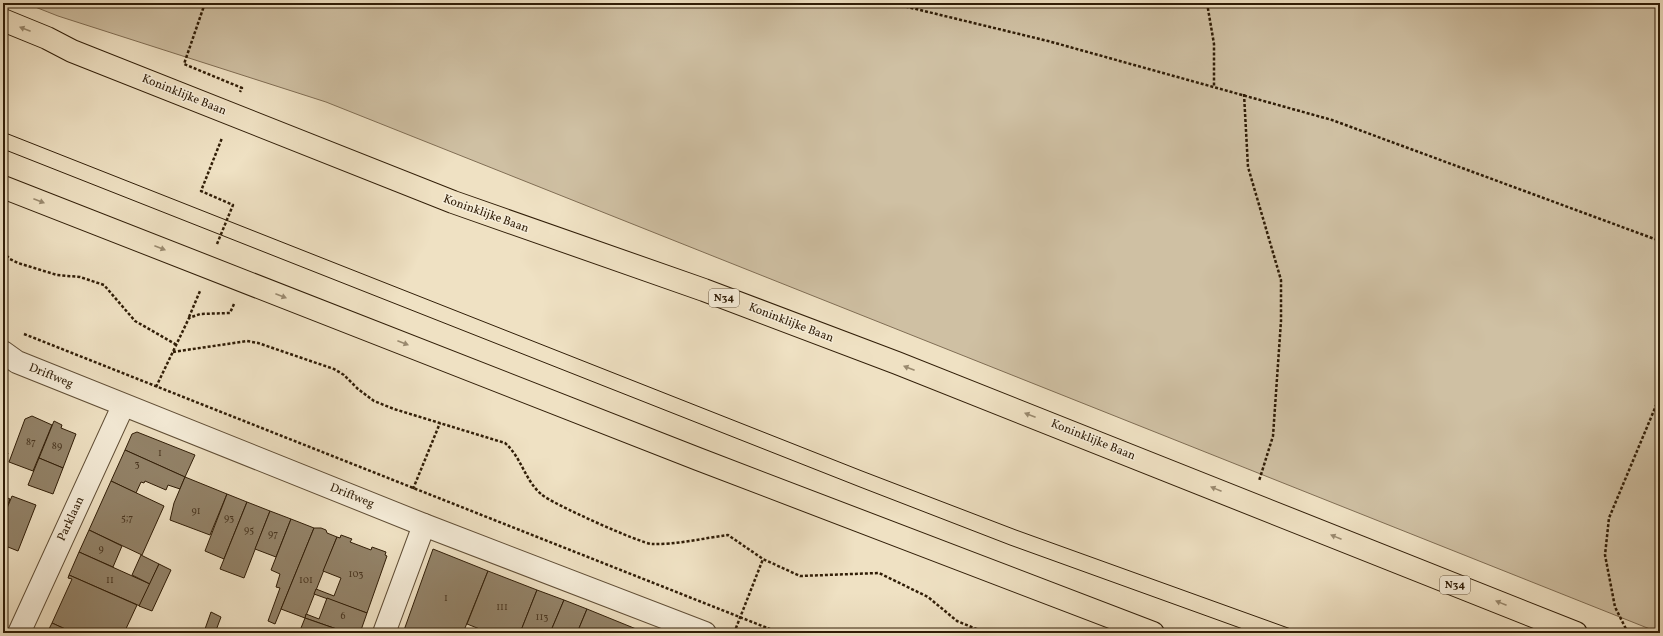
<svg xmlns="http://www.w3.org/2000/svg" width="1663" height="636" font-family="Vollkorn,serif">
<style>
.green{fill:#cfc0a3;stroke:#806e55}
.building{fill:#938369;stroke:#301d07}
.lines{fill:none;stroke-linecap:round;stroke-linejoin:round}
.minor-casing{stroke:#604e36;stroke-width:24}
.major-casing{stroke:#301d07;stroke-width:24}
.path{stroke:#301d07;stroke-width:2.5;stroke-dasharray:3 2;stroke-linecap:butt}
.minor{stroke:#f5ecd8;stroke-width:22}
.major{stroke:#efe1c3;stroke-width:22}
.tram{stroke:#301d07;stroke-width:1}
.oneway{fill:#99896e}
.labels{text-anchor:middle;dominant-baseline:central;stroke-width:3;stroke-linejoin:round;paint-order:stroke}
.number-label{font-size:10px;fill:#493620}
.shield{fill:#f5ecd8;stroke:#6b5b46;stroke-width:1}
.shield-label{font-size:11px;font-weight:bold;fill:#301d07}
.street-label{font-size:12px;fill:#301d07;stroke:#f5ecd8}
</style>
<rect width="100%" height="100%" fill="#efe1c3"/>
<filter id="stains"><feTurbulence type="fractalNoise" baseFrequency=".005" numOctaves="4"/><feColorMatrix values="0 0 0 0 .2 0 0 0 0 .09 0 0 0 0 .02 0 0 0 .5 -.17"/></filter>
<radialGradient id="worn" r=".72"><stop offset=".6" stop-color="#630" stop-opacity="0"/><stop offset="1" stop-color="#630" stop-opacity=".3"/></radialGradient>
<!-- green -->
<polygon class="green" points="25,3 1660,3 1660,633 326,102 58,16"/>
<!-- building -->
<g class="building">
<polygon points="32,416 52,425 33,471 9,462 25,419"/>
<polygon points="54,421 62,425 61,428 76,434 63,468 39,458"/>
<polygon points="137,432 195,455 185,477 125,450 132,434"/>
<polygon points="125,450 185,477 180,489 168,485 166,490 145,481 144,483 141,482 136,493 111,481"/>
<polygon points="3,451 8,453 3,466"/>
<polygon points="39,458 63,468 53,494 28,485"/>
<polygon points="185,477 227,494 210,535 170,520 174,503"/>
<polygon points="111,481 164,506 142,555 89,530"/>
<polygon points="227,494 247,502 224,559 205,551"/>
<polygon points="3,496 10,499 3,518"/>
<polygon points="12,496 36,505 18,551 3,545 3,518"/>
<polygon points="247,502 270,511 244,578 220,569"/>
<polygon points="270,511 291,519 276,557 255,549"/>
<polygon points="291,519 314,528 275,624 268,621 280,588 276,587 280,574 271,570"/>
<polygon points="314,528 321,528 326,530 327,533 337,537 305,618 281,609"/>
<polygon points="89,530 122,546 113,567 79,552"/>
<polygon points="341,535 352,539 350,542 371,550 372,547 386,552 385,555 387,556 367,613 314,594 316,589 334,596 341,578 323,571 337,537 340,538"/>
<polygon points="433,549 488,571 463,633 403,633"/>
<polygon points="79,552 150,584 140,606 69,575"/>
<polygon points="141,555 159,564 150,584 132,575"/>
<polygon points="159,564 171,570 152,611 139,606"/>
<polygon points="488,571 537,590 520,633 490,633 467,624"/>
<polygon points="69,575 137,605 124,633 74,633 52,623 72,579 68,578"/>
<polygon points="537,590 564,600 550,633 520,633"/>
<polygon points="327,598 367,613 360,633 348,633 305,618 306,614 319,619"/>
<polygon points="564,600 587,609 577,633 550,633"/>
<polygon points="587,609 646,633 577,633"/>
<polygon points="211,612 221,617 215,633 205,629"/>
<polygon points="305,618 348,633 299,633"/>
<polygon points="52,623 74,633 47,633"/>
</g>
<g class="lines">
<!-- minor casing -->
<g class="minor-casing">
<g id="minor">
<polyline points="3,352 17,362 424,525 705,633"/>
<polyline points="19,633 123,406"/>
<polyline points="384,633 424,525"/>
</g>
</g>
<!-- major casing -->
<g class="major-casing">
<g id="major">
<polyline points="3,20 47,38 72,51 453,202 704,290 897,363 1576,633"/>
<polyline points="3,187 698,459 1153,633"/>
</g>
</g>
<!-- path -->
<g class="path">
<polyline points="205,3 184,64 242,88 240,92"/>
<polyline points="891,3 1048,41 1332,120 1660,241"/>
<polyline points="1207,3 1214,44 1214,86"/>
<polyline points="1244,94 1248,167 1281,280 1281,321 1273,436 1259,481"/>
<polyline points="217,244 233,205 201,191 222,138"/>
<polyline points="3,252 10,259 18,263 57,275 80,277 104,285 135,321 177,345"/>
<polyline points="189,317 200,291"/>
<polyline points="24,334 780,633"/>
<path d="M173,352L247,341L258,343L334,369L344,375L358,389L374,401L394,409L505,443C522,458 524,479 541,494C550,503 642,544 652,544C674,545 705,538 728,535L763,559L800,576L879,573L928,597L957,621L986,633"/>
<polyline points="156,387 189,318 200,314 230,313 234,304"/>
<polyline points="413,489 440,423"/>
<polyline points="734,633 763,559"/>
<polyline points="1628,633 1615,607 1605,555 1609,518 1660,396"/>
</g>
<!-- minor -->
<use href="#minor" class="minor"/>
<!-- major -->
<use href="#major" class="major"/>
<!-- tram -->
<g class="tram">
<polyline points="3,132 862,471 1016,530 1302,633"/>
<polyline points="3,149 860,487 1010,545 1254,633"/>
</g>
</g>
<!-- one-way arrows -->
<defs><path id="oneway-solid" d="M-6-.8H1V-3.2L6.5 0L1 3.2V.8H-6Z"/></defs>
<g class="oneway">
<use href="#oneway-solid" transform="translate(25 29) rotate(-159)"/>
<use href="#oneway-solid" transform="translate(39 201) rotate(21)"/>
<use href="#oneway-solid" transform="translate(160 248) rotate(21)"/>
<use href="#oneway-solid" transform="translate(281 296) rotate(21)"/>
<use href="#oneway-solid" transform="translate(403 343) rotate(21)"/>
<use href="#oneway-solid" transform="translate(909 368) rotate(-159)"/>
<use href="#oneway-solid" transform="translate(1030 415) rotate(-159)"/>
<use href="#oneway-solid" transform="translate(1216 489) rotate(-158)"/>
<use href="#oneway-solid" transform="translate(1336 537) rotate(-158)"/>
<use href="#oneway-solid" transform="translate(1501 603) rotate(-158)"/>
</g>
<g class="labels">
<!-- number labels -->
<g class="number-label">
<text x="31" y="442">87</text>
<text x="57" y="446">89</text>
<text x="160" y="453">1</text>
<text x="137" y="464">3</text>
<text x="196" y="511">91</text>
<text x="127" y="518">5;7</text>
<text x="229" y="518">93</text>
<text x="249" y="530">95</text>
<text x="273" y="534">97</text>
<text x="101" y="549">9</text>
<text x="356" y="574">103</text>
<text x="110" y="580">11</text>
<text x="306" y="580">101</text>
<text x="446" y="598">1</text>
<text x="502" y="607">111</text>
<text x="343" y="616">6</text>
<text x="542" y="617">113</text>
</g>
<!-- shield labels -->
<g class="shield">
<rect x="709" y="289" width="30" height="18" rx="3"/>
<rect x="1440" y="576" width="30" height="18" rx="3"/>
</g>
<g class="shield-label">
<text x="724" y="298">N34</text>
<text x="1455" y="585">N34</text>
</g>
<!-- street labels -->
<g class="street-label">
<text transform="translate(184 95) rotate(22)">Koninklijke Baan</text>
<text transform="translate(486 214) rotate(20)">Koninklijke Baan</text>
<text transform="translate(791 323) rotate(21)">Koninklijke Baan</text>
<text transform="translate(51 376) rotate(22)">Driftweg</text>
<text transform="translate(1093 440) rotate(22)">Koninklijke Baan</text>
<text transform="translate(352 496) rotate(22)">Driftweg</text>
<text transform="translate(71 519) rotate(-65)">Parklaan</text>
</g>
</g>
<!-- margin -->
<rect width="1663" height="636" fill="none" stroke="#efe1c3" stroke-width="16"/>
<rect x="4" y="4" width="1655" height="628" fill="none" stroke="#301d07" stroke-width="2"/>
<rect x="8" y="8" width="1647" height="620" fill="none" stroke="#301d07"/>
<rect width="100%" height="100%" filter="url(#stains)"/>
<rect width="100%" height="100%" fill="url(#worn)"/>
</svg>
